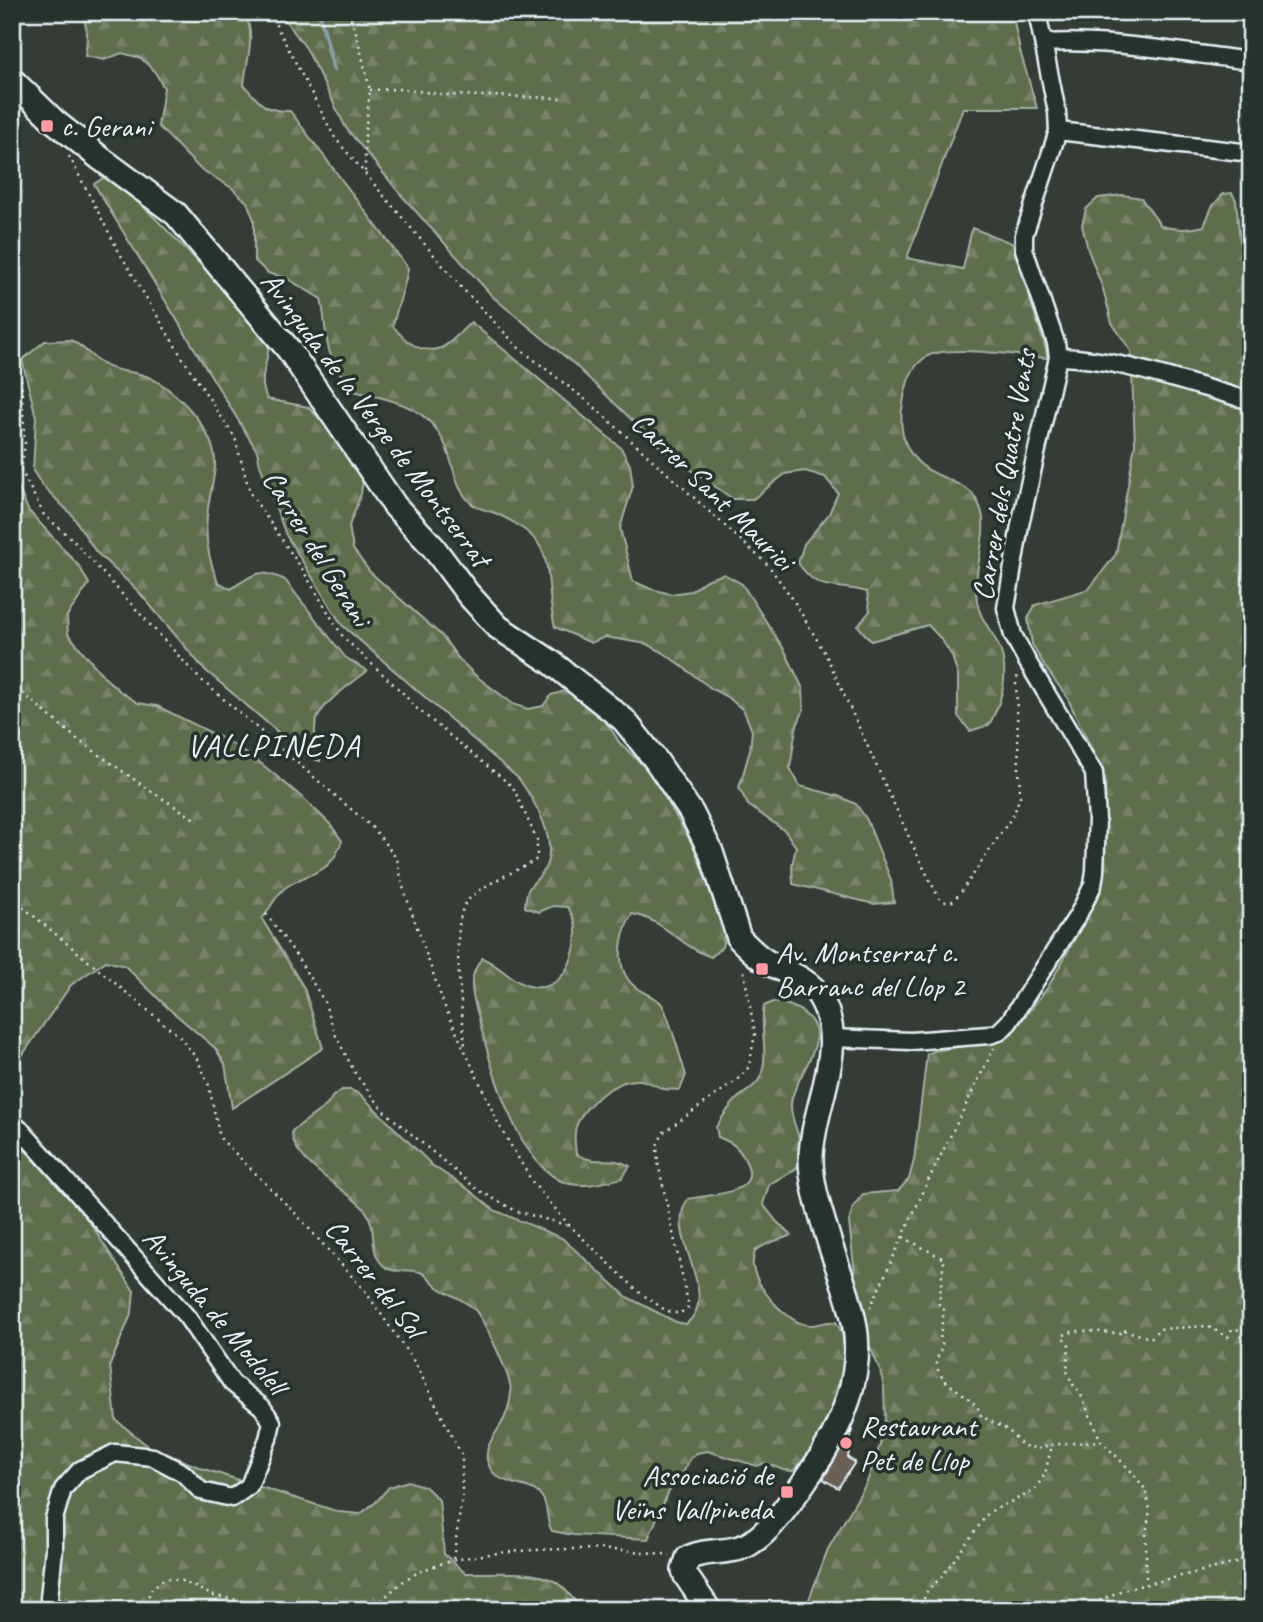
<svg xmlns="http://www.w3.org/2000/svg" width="1263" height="1622" font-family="Caveat,sans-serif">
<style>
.forest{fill:url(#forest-firs);stroke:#a4afa3;stroke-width:2}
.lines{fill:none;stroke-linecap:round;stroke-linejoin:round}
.stream{stroke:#8a9ea6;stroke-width:4.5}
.building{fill:#6b6056;stroke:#e8f1f8;stroke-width:2}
.street-casing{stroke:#e8f1f8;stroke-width:21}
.secondary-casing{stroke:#e8f1f8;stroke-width:28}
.path{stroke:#e8f1f8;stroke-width:2.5;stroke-dasharray:2 5;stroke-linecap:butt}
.street{stroke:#26332d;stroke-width:16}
.secondary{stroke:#26332d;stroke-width:23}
.poi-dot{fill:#ff9aa2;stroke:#26332d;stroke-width:2.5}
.labels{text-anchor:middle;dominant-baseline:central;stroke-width:7;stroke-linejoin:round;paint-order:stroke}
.poi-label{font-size:30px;fill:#e8f1f8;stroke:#26332d;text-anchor:start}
.street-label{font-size:30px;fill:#e8f1f8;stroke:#26332d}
.neighbourhood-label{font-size:32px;letter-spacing:2px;fill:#e8f1f8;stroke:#26332d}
</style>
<defs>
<pattern id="forest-firs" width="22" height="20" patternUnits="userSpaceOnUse" patternTransform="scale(1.75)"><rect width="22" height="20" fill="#606d4e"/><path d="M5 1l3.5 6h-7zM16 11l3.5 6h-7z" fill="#778268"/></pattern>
</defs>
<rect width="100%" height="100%" fill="#343c35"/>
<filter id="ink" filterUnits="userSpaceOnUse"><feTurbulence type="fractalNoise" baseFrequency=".0143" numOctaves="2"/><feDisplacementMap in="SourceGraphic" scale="14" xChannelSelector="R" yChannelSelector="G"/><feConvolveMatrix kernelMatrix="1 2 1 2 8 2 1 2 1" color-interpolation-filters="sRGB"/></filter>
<g filter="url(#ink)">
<!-- forest -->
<g class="forest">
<path d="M79,12H244C257,36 246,60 244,85C260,104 265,111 290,111L408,268C405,288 397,306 393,326C404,340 421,355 441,348C451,344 463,329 471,322L621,448L630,465L633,486L620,528L633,581L651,589L671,594L691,591L706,580L724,574L742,584L785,651L803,689L804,709L796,728L790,768L800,786L838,796L856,804L867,820L891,880L894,902L874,904L793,884L792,866L796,847L785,831L748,805L739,788L750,750L752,731L744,711L729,698L712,689L664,653L647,644L605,637L591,643L555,627C548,604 551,567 541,548C532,532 511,520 495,513C487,510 477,509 471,503C456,489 455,473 449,455C434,407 397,401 353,391C346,381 337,371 332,359C324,341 326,319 321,299L286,278L268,273L254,260V220L247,202L232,188L199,168L158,126L164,88L155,72L141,58L122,53L104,60L85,56C87,41 90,25 79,12Z"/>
<path d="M279,12H1012L1020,51L1037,108H963L907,258L963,269L972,228L1012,243L1046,349L1047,358C1022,356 945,344 926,357C910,367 906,385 903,403C899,424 902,445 917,461C931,476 960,481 972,493C975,496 978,503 980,507C990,529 974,567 976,591C977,620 991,626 1000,649C1010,675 1002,701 989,725L970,731L958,716V676L952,656L942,640L928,625L871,641L858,626L870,611L867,592C834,582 820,595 798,563L804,544L829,514L838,493L825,477L805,471L785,474L753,499H733L663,450L574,364L493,297L403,197L346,128L306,48Z"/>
<path d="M105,177L117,183L149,212L210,274L269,343C268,365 257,378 267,399L308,407L339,438L363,480L361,494L349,526L353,549L370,572L442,636L459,659L476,676L513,704L528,709L543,706L551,695L568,690L582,696L602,714L619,742L650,772L694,847L725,933L722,947L711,957C681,947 663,919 632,914C619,937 613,972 638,989C645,994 655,997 661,1003C667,1008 682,1064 686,1075L680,1090C675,1089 669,1090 664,1089C655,1086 648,1080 638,1080C616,1079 587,1103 578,1122C573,1132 575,1144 576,1154C599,1167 610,1154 630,1166L622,1178C603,1183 578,1190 559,1180C515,1156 490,1065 479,1019C476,1007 471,995 472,982C473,972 476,966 482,958C500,965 514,985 534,987C566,991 580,948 575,922C574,917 570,912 568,907L553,906L539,912L525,907C526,883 533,887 544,870C560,842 535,802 519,779L342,625L286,535L260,465L257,451L94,184Z"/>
<path d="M1232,193L1236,200L1241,252L1251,254V1610H805L828,1549L867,1482L880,1445L885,1419L884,1387L880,1370L868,1342L856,1283L849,1222L853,1207L863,1194L898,1191L909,1179L914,1160L927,1054L934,1051L1008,1038L1048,987L1100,894L1106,836L1105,778L1067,697L1045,667L1032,644L1028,619L1035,605L1089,589L1116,554L1135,444L1131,351L1112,323L1103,289L1088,250L1082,225L1086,209L1098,198L1123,195L1141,198L1161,226C1175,230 1190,230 1204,226L1212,207L1223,194Z"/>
<path d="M70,340C86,347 91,358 104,365C116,372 133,371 146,376C176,388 217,432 215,466C214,480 210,494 208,508C204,533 208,559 218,582L231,589C254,574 258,567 285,580L345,657L367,671C350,686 312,706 315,733C316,743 320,750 320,761L306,756L204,669L138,591L96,552L72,515L41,484L33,471L36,417L22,360L45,341Z"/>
<path d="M12,473L28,510L80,567L89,584L67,616L68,634L105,678L121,692L138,703L157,706L224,739L258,761L303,798L331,825L342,841C329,878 311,869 285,888C276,895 269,910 262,919L304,988L323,1048L232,1108L225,1064L215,1048L168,1008L125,966L106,961L71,985L12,1070Z"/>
<path d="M773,1002C786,1003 798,1007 807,1016C834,1041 793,1076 791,1105C790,1124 808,1145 799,1164C794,1174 777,1178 769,1185L763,1204L777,1222L791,1235C779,1241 766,1242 755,1251C754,1256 752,1262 753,1267C757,1288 787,1323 809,1325C820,1326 824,1320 836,1322C866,1367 826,1438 793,1471L783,1470L766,1463L757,1466L707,1451L697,1453L690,1459L681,1477L668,1493L648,1539L573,1535L552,1531C545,1520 549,1507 542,1497C529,1479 494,1490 487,1460C484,1445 499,1430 505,1417C508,1409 511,1400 511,1391C511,1377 484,1319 474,1309C463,1299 450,1295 438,1287C433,1283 428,1276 422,1273C409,1266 394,1277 382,1264C368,1249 378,1227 365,1210C346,1188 290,1161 292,1131L327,1105L333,1096L342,1090H351L360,1094L433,1166L468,1189L494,1210L562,1238L627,1297L676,1322L686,1324C724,1294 662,1235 688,1199C708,1194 763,1196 746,1162C739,1147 733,1143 718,1137L716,1127C722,1118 728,1108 736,1100C744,1092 755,1088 760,1078C770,1055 759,1030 764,1006Z"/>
<path d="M12,1142L28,1153L87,1218L134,1291L132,1312L110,1365L116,1420L148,1446L201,1468L339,1512L360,1514L376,1502L389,1487L408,1481L426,1487L439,1500L444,1554L465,1573C490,1574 532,1569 554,1581C569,1589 573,1604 587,1610H12Z"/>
</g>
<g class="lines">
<!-- stream -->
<polyline class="stream" points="319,12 334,70"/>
</g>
<!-- building -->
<polygon class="building" points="852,1429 848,1458 855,1462 838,1488 823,1479"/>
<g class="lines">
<!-- street casing -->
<g class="street-casing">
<g id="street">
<path d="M1044,43C1113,39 1183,53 1251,61"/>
<polyline points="1058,131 1251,153"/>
<path d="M1058,357C1118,358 1192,385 1251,401"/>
<polyline points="831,1038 911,1041 989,1035 999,1032 1009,1022 1078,915 1093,885 1095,871 1097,820 1094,773 1027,661 1013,635 1006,608 1020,525 1058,357 1056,343 1024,249 1024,235 1058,131 1057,112 1037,12"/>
<polyline points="12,1123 21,1130 187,1317 232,1383 262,1407 272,1422 268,1439 249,1486 232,1498 201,1491 183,1473 153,1457 115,1453 80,1470 63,1489 54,1519 54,1549 49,1598 52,1610"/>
</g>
</g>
<!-- secondary casing -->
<g class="secondary-casing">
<path id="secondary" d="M12,80L54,121L100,158L176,214L289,350L395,506L433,547L468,594L498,627L551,662L624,720L655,759L691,812L711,852L739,938C748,947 756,956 767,962C785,972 809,979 820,997C850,1048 812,1105 811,1158C811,1186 821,1214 829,1241C837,1266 847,1291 853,1317C866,1371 842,1428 811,1472C795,1495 773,1530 749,1544C730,1555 707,1548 688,1558L684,1570L686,1576L709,1610"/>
</g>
<!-- path -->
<g class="path">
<polyline points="269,12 335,138 461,287 519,348 591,404 768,565 792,598 826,655 919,859 939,898 944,902 953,901 962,891 1014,814 1020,796 1016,683 1018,674"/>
<polyline points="348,12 357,35 370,90 365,133 365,173"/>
<polyline points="1007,12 1023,19"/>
<polyline points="370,90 402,89 446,95 563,98"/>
<path d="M69,156L119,252L180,354L235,438L250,493L302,569L343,637L404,694L415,707L513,787L537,840V859C515,873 487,881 468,900C448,920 464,1018 465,1048"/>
<polyline points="1244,257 1251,260"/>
<polyline points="12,360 21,379 25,444 21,470 44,515 68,535 198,677 374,829 397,859 403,887 444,1005 499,1125 533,1183 570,1226 639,1292 665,1310 679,1314 689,1307 658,1163 657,1145 664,1132 737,1080 749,1067 755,1034 743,967"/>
<polyline points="12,461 21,470"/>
<polyline points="12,684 77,739 149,790 198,821"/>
<polyline points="12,898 179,1036 197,1059 208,1082 220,1138 294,1212 365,1291 415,1363 462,1456 462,1497 453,1560"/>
<polyline points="266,914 294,952 324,1001 336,1036 356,1075 385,1112 478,1190 516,1211 570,1226"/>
<path d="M903,1237L944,1259L939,1304L944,1310L940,1336L943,1346C918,1384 976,1389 981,1416L1008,1430L1023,1446L1041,1449L1048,1445L1101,1441"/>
<polyline points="870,1308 929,1179 994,1048"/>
<path d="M1146,1585V1534L1150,1510L1145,1489L1132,1472L1101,1441L1081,1395L1072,1383L1067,1371L1069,1345L1062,1336C1079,1326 1102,1334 1123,1333L1124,1330L1150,1338L1154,1336L1158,1329L1207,1326L1228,1337L1232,1329L1251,1331"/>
<polyline points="146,1610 150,1590 165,1578 182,1581 214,1596 292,1610"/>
<path d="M371,1610C385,1598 400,1581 417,1573C476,1544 605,1546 670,1555"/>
<polyline points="916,1610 921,1606 928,1589 940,1579 989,1512 1034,1491 1045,1474 1052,1445"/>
<polyline points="1081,1610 1122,1590 1236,1563 1251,1554"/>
</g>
<!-- street -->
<use href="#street" class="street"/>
<!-- secondary -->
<use href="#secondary" class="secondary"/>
</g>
</g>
<!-- markers -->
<g class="poi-dot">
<rect x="40" y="119" width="14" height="14" rx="3.5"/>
<rect x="755" y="962" width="14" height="14" rx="3.5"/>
<circle cx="846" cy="1443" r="7"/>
<rect x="780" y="1485" width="14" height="14" rx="3.5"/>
</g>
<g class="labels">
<!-- poi labels -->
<g class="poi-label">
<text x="61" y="126">c. Gerani</text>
<text x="776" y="952">Av. Montserrat c.<tspan x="776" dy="34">Barranc del Llop 2</tspan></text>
<text x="860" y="1426">Restaurant<tspan x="860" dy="34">Pet de Llop</tspan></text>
<text x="773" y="1475" text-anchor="end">Associació de<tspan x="773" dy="34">Veïns Vallpineda</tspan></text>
</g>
<!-- street labels -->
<g class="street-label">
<text transform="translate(376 419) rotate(53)">Avinguda de la Verge de Montserrat</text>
<text transform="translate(1004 475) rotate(-80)">Carrer dels Quatre Vents</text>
<text transform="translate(713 491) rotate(44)">Carrer Sant Maurici</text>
<text transform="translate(317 548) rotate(58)">Carrer del Gerani</text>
<text transform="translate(375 1278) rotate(52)">Carrer del Sol</text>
<text transform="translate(215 1311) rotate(50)">Avinguda de Modolell</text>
</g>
<!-- neighbourhood labels -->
<g class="neighbourhood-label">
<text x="274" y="745">VALLPINEDA</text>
</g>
</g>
<!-- margin -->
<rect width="1263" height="1622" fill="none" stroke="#26332d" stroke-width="42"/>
<rect x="21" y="21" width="1221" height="1580" fill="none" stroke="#e8f1f8" stroke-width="2.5" filter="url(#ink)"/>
</svg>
